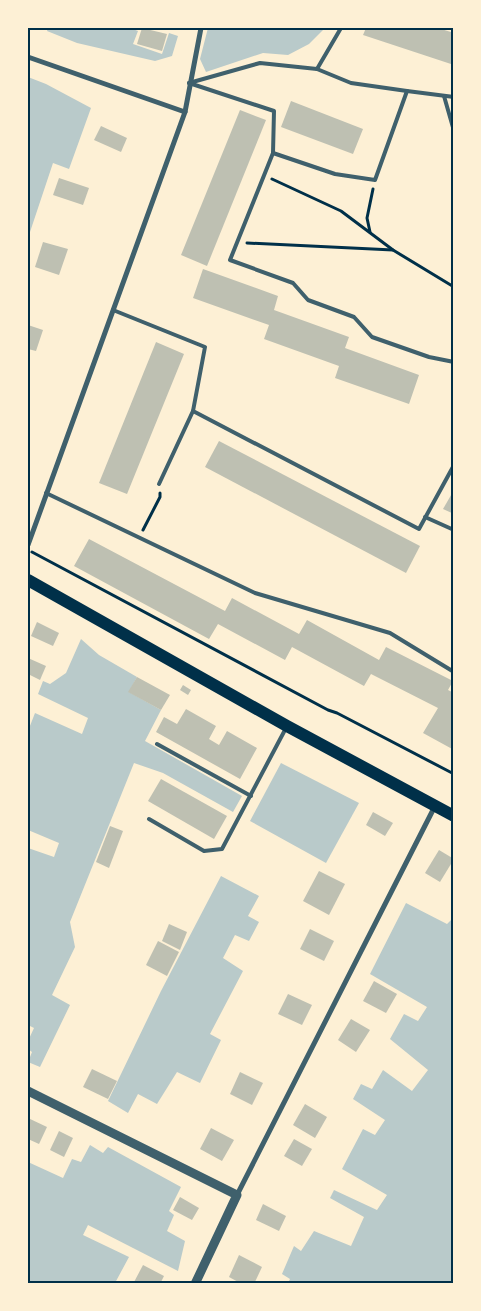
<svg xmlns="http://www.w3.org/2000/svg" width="481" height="1311" font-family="Commissioner,sans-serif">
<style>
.green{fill:#b9caca}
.building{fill:#bec0b2}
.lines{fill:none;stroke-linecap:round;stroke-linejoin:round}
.path{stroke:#003049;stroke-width:3}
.service{stroke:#3f606c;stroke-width:4}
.minor{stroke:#3f606c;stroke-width:5}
.tertiary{stroke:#3f606c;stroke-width:9}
.primary{stroke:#003049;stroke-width:12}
.neatline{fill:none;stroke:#003049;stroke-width:2}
</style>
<rect width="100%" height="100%" fill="#fdf0d5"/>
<!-- green -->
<g class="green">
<polygon points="48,28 130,28 138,31 133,44 162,54 169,33 178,36 172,56 155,61 77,43 47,31"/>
<polygon points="208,28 325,28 309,44 288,55 263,53 206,72 200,59"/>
<polygon points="28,77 46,84 91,108 69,169 53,163 29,235"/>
<polygon points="81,639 99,655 137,677 129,692 161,710 145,741 242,796 233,812 163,773 134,763 70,922 75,947 52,995 70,1005 40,1067 28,1062 32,1052 28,1049 28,1041 34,1028 28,1025 28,848 54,857 59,843 28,830 28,731 35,713 82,734 88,718 38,694 43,681 50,684 66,673"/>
<polygon points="281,763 359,803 326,863 250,821"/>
<polygon points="221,876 259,896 248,916 259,922 249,941 235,935 223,958 243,971 210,1034 221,1040 200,1083 177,1072 157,1104 138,1094 128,1113 108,1101 161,991"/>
<polygon points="406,903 447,924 453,918 453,1283 288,1283 290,1279 282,1274 294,1246 301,1251 314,1231 351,1246 364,1217 330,1198 334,1190 377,1210 387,1195 342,1169 363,1129 375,1135 385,1120 353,1099 361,1084 372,1089 383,1070 412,1091 428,1070 390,1039 404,1014 418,1021 427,1007 370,974"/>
<polygon points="90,1145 103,1153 108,1147 181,1187 169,1211 174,1215 167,1231 185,1241 178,1271 88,1225 83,1235 129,1257 115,1283 87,1283 82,1281 81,1283 28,1283 28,1162 63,1178 72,1159 81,1162"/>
</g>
<!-- building -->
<g class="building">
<polygon points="142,28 167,34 162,51 137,44"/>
<polygon points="366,28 438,28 454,33 454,65 363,35"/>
<polygon points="291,101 363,129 353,154 281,127"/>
<polygon points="240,110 266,120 207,266 181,255"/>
<polygon points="101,126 127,138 121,152 94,140"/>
<polygon points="59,178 89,188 83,205 53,195"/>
<polygon points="43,242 68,249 59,275 35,267"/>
<polygon points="203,269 278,296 274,310 349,337 345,348 419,375 409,404 335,378 339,366 264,339 269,325 193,298"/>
<polygon points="28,325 43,330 36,351 28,349"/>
<polygon points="156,342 184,354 127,494 99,483"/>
<polygon points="219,441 420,546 406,573 205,467"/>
<polygon points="454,490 454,514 443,509"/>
<polygon points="89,539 225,611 232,598 299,634 307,620 379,660 386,647 453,681 448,690 454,693 454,750 423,733 438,708 371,674 364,686 292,647 285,660 218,624 209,639 74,566"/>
<polygon points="37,622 59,633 53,646 31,636"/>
<polygon points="28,658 46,666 40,680 28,674"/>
<polygon points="137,677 170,695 161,710 128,692"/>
<polygon points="183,685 191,690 188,695 180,690"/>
<polygon points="186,709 216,726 209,739 219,745 227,731 257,748 240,779 156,732 164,717 177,724"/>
<polygon points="161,779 227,816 214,839 148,801"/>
<polygon points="373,812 393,823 385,836 366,825"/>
<polygon points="110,826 123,831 109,868 96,862"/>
<polygon points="439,850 454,859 440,882 425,873"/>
<polygon points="319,871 345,884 329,915 303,901"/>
<polygon points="169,924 187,932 180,950 162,941"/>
<polygon points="310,929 334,941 324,961 300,949"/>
<polygon points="158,941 179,952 167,976 146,965"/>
<polygon points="374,981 397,994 386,1013 363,1001"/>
<polygon points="288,994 312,1005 302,1025 278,1014"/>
<polygon points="351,1019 370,1030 356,1052 338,1040"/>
<polygon points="92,1069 117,1081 108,1099 83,1087"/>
<polygon points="240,1072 263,1083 252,1105 230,1094"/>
<polygon points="305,1104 327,1117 315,1138 293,1125"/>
<polygon points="28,1118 47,1127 39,1144 28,1139"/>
<polygon points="211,1128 234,1140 222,1161 200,1149"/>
<polygon points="59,1131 73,1138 64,1157 50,1150"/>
<polygon points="294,1139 312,1149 302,1166 284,1156"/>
<polygon points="180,1197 199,1208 192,1220 173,1210"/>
<polygon points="263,1204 286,1216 279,1231 256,1220"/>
<polygon points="239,1255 262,1267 254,1284 242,1284 229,1277"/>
<polygon points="143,1265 164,1276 160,1284 133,1284"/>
</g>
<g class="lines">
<!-- path -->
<g class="path">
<polyline points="272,179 341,211 393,250 454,287"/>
<polyline points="370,232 367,218 373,189"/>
<polyline points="247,243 393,250"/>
<polyline points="143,530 160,497 160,493"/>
<polyline points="32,552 328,710 337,713 454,774"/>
</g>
<!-- service -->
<g class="service">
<polyline points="317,69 341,28"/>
<polyline points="189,83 274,111 273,153 230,260 293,283 308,300 354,317 372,337 429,357 454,362"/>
<polyline points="189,83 260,63 317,69 351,83 407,91"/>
<polyline points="444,96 454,131"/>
<polyline points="273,153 335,174 375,180 407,91 454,97"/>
<polyline points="113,310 205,347 193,411 419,529 454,465"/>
<polyline points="159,484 193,411"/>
<polyline points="46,493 255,593 390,633 454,672"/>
<polyline points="425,517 454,530"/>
<polyline points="157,744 251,796"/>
<polyline points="149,819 204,851 222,849 286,728"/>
</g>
<!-- minor -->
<g class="minor">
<polyline points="28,57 185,112"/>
<polyline points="28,545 185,112 201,28"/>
<polyline points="237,1195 435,806"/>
</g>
<!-- tertiary -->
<polyline class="tertiary" points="28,1091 237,1195 195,1284"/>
<!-- primary -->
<polyline class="primary" points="28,580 287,726 454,816"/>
</g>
<!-- border -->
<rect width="481" height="1311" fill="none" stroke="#fdf0d5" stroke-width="58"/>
<rect x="29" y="29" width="423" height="1253" class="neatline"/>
</svg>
